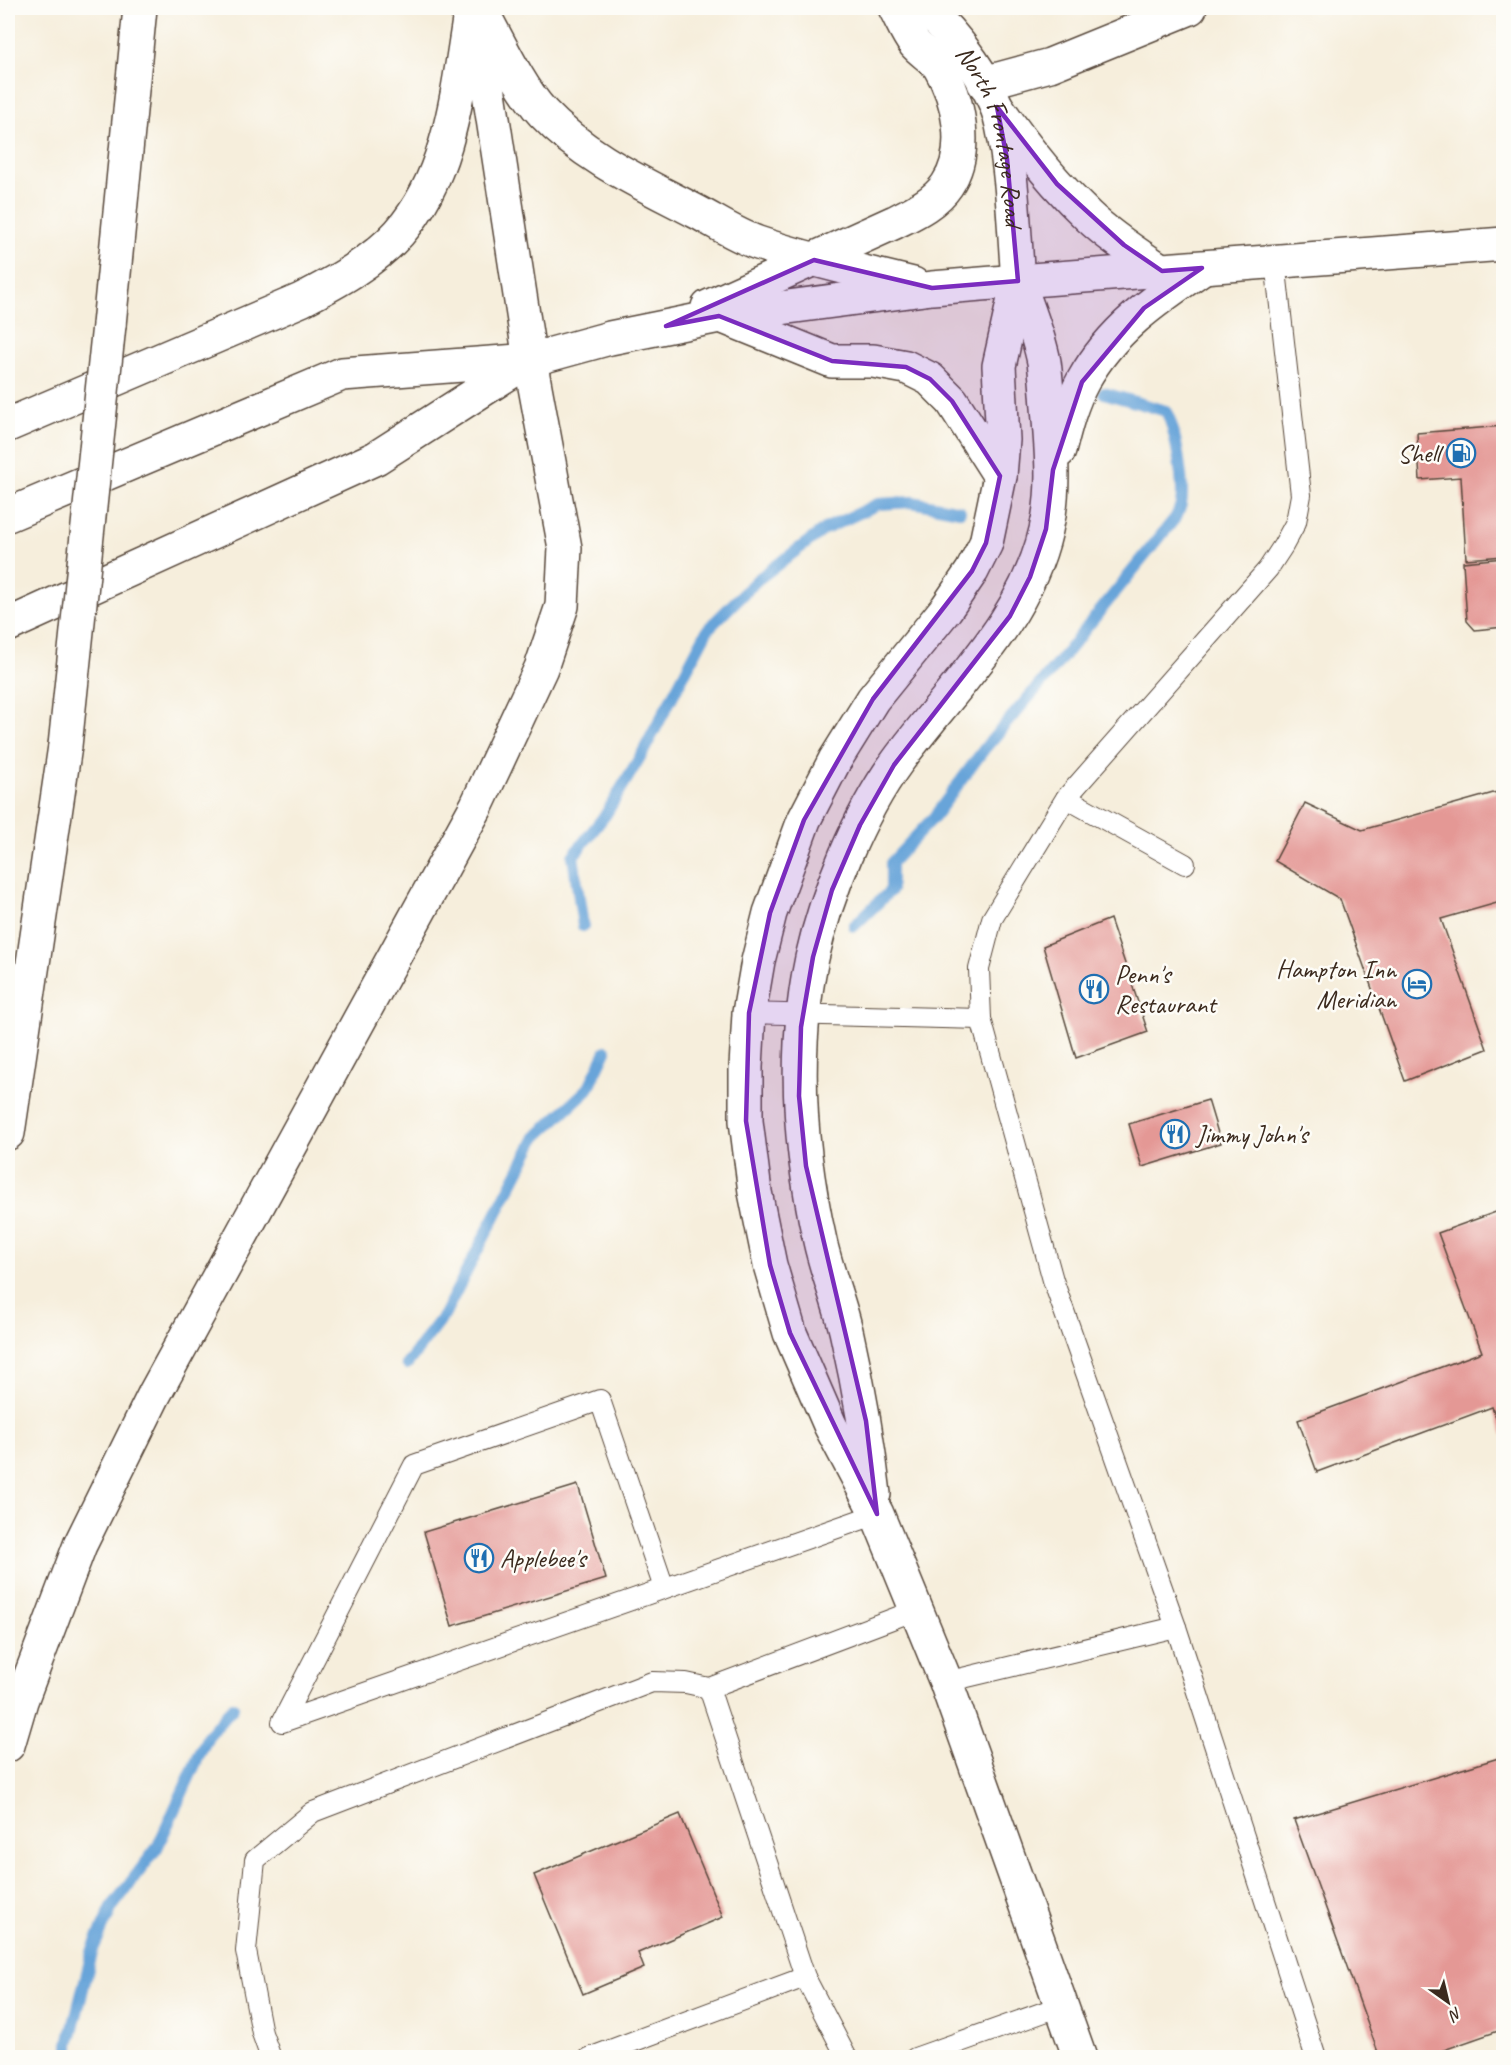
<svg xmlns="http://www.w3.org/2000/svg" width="1511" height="2065" font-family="Caveat,sans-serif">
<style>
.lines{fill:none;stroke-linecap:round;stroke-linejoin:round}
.stream{stroke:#68a4d9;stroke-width:12}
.building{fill:#e49895}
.lane-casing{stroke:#57473a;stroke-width:22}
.street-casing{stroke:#57473a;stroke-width:36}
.secondary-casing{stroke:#57473a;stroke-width:36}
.primary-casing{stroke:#57473a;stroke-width:36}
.highway-casing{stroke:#57473a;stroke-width:36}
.lane{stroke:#fff;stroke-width:20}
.street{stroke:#fff;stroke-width:33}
.secondary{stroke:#fff;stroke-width:33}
.primary{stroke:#fff;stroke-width:33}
.highway{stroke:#fff;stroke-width:33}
.highway-bridge-casing{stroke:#57473a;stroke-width:36;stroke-linecap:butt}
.highway-bridge{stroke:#fff;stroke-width:33}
.marked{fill:#7b2cbf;fill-opacity:0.2;stroke:#7b2cbf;stroke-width:4.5;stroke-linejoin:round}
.labels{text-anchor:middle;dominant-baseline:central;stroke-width:5;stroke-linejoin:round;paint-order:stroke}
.street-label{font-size:26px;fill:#3b2a1e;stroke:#fdfcf7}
.poi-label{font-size:26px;fill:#3b2a1e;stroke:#fdfcf7;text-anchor:start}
</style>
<rect width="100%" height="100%" fill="#fdfcf7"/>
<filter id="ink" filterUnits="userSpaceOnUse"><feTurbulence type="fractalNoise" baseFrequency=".0167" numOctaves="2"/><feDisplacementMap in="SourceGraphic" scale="12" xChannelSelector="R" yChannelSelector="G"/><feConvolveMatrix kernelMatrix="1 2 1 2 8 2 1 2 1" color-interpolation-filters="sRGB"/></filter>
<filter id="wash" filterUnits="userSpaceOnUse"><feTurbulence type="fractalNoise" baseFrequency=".008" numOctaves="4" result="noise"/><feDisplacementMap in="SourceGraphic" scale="24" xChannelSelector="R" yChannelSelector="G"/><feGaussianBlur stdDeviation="1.35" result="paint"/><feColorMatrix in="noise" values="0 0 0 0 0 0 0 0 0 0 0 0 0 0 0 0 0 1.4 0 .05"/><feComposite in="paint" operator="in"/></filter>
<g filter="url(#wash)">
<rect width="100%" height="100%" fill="#f6eedc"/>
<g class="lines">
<!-- stream -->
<g class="stream">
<polyline points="583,926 573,856 606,814 643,752 708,629 757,580 825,529 878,504 912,502 960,511"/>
<path d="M854,926L891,890V863L934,817L985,748L1054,668L1176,517C1178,513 1180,508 1181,504C1185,484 1175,428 1166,411L1104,393"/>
<polyline points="407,1364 444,1315 536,1137 588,1089 606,1051"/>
<polyline points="69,2058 69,2044 93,1949 112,1907 157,1848 208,1736 233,1707"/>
</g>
</g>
<g id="blocks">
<!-- building -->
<g class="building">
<polygon points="1504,426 1504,556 1466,559 1461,477 1420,480 1417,433"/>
<polygon points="1504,558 1504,627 1475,630 1467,621 1463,562"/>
<polygon points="1504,790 1504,901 1441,919 1487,1049 1405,1081 1340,899 1275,861 1305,803 1362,830"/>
<polygon points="1110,919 1148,1032 1076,1058 1043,946"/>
<polygon points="1208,1100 1221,1143 1142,1167 1129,1124"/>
<polygon points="1504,1209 1504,1437 1492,1407 1317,1472 1298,1420 1482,1352 1438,1233"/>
<polygon points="578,1485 606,1579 452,1626 424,1532"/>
<polygon points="1502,1757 1504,1763 1504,2029 1421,2058 1380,2058 1294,1820"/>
<polygon points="680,1814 723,1917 638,1953 644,1968 583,1994 534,1875"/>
</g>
</g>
</g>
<g filter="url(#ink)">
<use href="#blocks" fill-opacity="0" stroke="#57473a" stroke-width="1.5"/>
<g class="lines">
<!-- lane casing -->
<g class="lane-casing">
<g id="lane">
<polyline points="1275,261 1301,495 1296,522 1283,546 1268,569 1066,798 992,919 979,969 981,1019 1053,1280 1176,1627 1316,2058"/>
<polyline points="1066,798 1185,864"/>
<polyline points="749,1013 981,1019"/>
<polyline points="664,1588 600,1400 414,1465 282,1722 877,1514"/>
<polyline points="946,1682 1176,1627"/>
<polyline points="709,1688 805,1977 847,2058"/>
<polyline points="271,2058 262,2033 246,1951 255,1860 313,1812 652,1682 686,1683 709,1688 916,1610"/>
<polyline points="589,2058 805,1977"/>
<polyline points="915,2058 1061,2006"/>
</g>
</g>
<!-- street casing -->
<g class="street-casing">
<g id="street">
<path id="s1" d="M924,8C955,33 994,86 1002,125C1013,176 1014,230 1018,281"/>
<polyline points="984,83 1050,65 1190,8"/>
</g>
</g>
<!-- secondary casing -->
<g class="secondary-casing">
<g id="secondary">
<path d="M997,107C1024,146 1053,183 1088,216C1110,237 1137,254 1162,271"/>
<polyline points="1018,281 1504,244"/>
</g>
</g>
<!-- primary casing -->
<g class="primary-casing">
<g id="primary">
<path d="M480,8C498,40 519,87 543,113C585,158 644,184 697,212C716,222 737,236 758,243C808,260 861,271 913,284"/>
<polyline points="478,21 530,360"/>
<polyline points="1018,281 999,366 1003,440 1000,476 986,543 972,571 946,609 873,699 835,760 804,820 770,913 758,961 749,1013 746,1067 746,1121 755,1192 770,1265 790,1333 830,1425 877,1514 946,1682 1080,2058"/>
<path d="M708,307L895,222C913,213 935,203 947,185C970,151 959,99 939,66C933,58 922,52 915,44C907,34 901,19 895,8"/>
<polyline points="721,316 832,361 873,361 906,367 930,379 952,401 1000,476"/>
<path d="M8,425L301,300C336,282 373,262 399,233C453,172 458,83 471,8"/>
<path d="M1059,451C1065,427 1071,403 1083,381C1111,330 1155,300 1202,268"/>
<polyline points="8,515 342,374 530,360 610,338 719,316 932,288 1018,281"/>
<polyline points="8,625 376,458 526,362"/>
<path d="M874,1494C868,1440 859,1388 847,1335C840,1303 827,1273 820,1241C799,1148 792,1052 812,958C826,895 859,814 897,762C951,688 1025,622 1046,530C1056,489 1051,448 1048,407C1047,392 1046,376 1044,362C1039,335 1027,307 1018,281"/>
</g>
</g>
<!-- highway casing -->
<g class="highway-casing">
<g id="highway">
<polyline points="109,325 140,8"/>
<polyline points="8,1133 65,746"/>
<polyline points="8,1745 21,1701 80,1545 154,1395 476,807 541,668 562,606 565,548 530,360"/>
</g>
</g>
<!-- lane -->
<use href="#lane" class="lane"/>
<!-- street -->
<use href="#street" class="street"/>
<!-- secondary -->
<use href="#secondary" class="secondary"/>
<!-- primary -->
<use href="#primary" class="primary"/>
<!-- highway -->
<use href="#highway" class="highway"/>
<!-- highway-bridge casing -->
<g class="highway-bridge-casing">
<polyline id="highway-bridge" points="65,746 109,325"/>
</g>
<!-- highway-bridge -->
<use href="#highway-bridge" class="highway-bridge"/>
</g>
</g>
<!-- marked area -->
<path class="marked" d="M997,107L1057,184L1124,245L1162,271L1202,268L1144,308L1082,382L1053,470L1046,529L1030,577L1010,616L894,765L860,825L832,890L813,957L801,1027L799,1096L806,1166L866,1421L877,1514L790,1333L770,1265L746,1121L749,1013L770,913L804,820L873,699L972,571L986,543L1000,476L952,401L930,379L906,367L832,361L719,316L666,326L814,260L932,288L1018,281L1007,159Z"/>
<!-- icons -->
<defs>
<g id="fuel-ring" transform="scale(1.5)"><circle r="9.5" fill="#fdfcf7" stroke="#1f6fb2" stroke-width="1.5"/><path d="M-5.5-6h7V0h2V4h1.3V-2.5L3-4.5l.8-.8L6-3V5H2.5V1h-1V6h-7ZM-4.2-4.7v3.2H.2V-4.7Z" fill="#1f6fb2"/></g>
<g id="hotel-ring" transform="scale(1.5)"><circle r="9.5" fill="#fdfcf7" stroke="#1f6fb2" stroke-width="1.5"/><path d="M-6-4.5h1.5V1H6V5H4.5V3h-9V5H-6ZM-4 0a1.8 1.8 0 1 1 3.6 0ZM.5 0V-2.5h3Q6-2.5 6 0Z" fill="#1f6fb2"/></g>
<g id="restaurant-ring" transform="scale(1.5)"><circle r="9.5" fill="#fdfcf7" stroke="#1f6fb2" stroke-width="1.5"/><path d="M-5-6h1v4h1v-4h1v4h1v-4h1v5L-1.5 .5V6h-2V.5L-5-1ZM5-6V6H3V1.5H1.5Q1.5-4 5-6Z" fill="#1f6fb2"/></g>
</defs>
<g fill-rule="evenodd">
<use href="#fuel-ring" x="1461" y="453"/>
<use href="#hotel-ring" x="1417" y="984"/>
<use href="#restaurant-ring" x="1094" y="989"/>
<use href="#restaurant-ring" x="1175" y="1134"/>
<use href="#restaurant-ring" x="479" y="1558"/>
</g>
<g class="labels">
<!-- street labels -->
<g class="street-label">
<text stroke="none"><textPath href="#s1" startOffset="150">North Frontage Road</textPath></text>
</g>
<!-- poi labels -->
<g class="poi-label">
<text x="1440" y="453" text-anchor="end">Shell</text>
<text x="1396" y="969" text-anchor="end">Hampton Inn<tspan x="1396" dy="30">Meridian</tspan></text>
<text x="1115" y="974">Penn's<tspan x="1115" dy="30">Restaurant</tspan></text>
<text x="1196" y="1134">Jimmy John's</text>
<text x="500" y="1558">Applebee's</text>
</g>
</g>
<!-- margin -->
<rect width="1511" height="2065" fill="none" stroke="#fdfcf7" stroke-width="30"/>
<!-- north arrow -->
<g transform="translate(1448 2002) rotate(146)" stroke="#fdfcf7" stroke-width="4.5" paint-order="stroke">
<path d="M0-4.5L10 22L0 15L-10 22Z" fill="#3b2a1e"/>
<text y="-9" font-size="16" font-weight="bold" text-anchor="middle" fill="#3b2a1e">N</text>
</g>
</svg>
